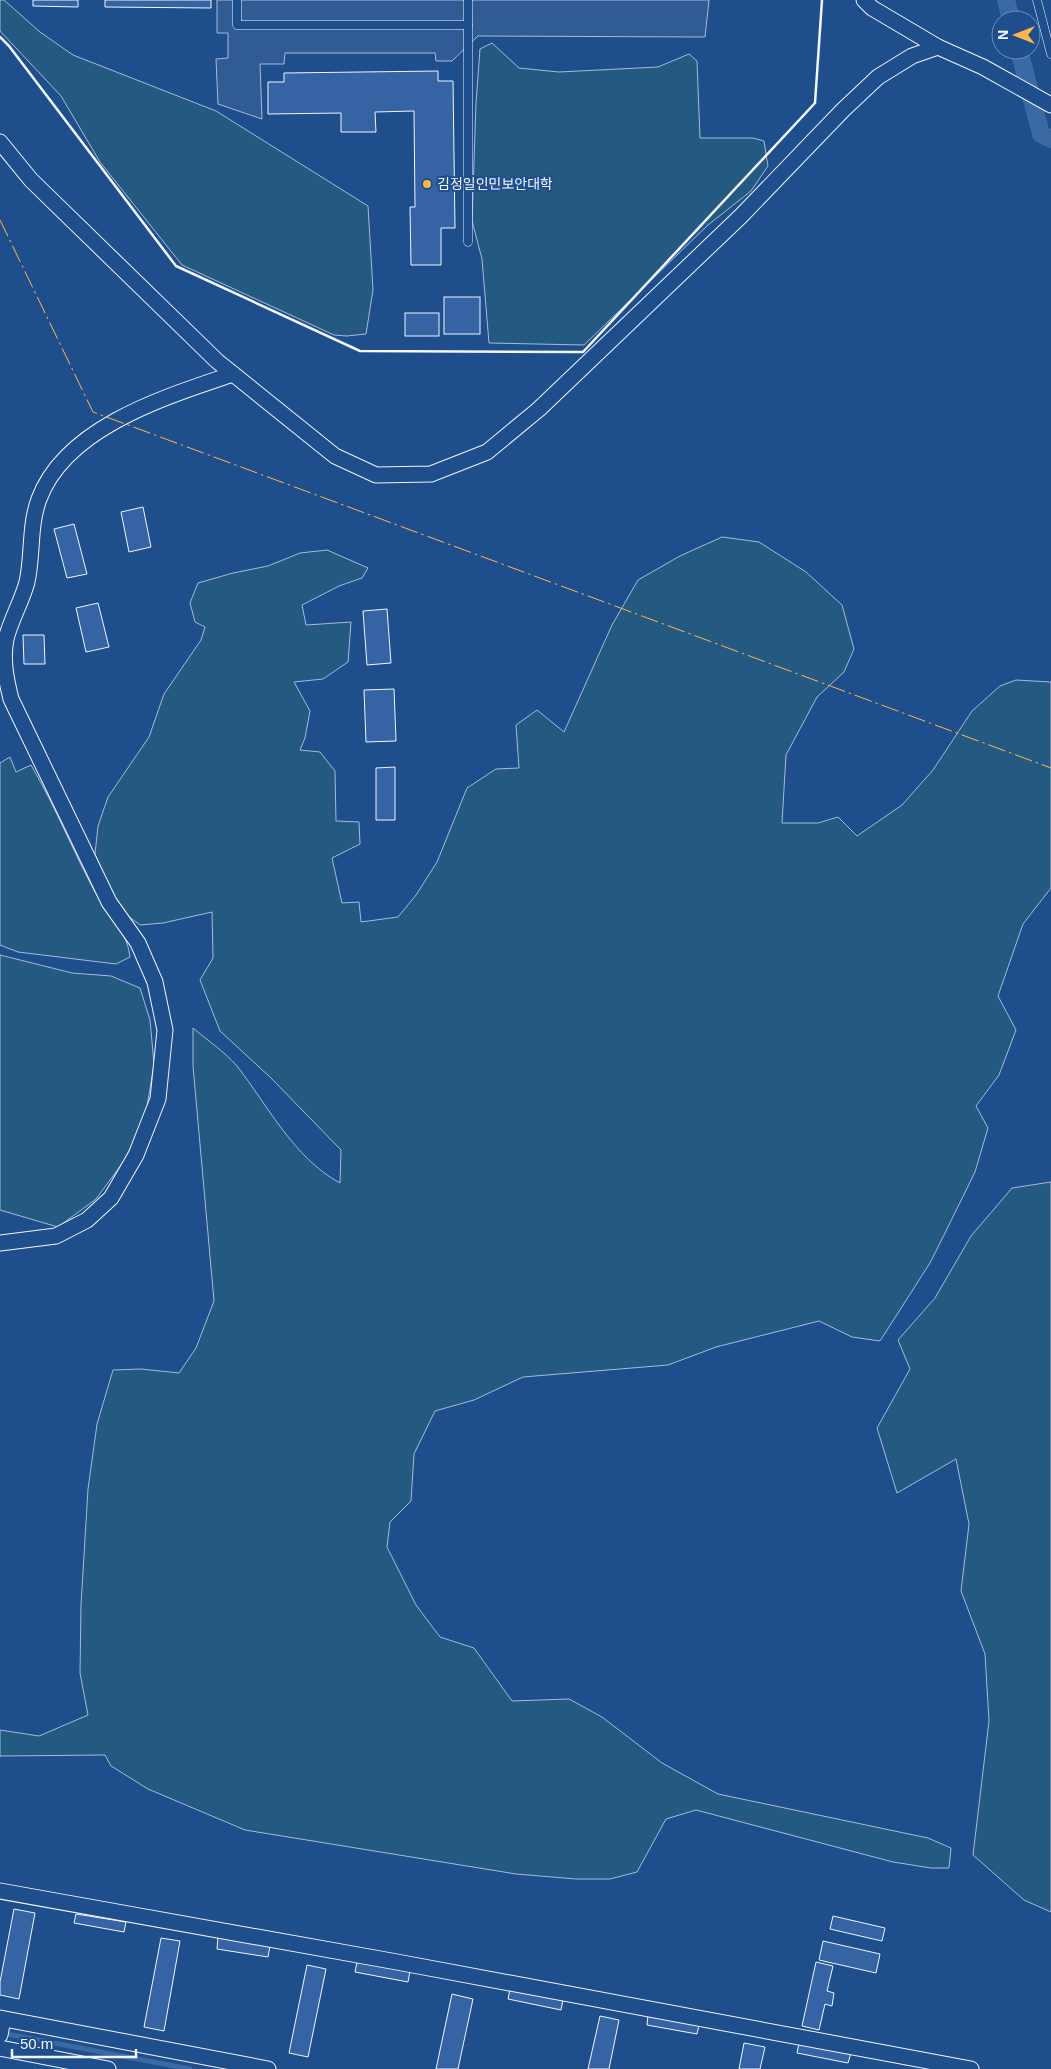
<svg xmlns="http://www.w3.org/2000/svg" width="1051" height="2069" font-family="Helvetica,'Noto Sans KR',sans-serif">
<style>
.green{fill:#245a82;stroke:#a8bbd7}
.parking{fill:#305b95;stroke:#a8bbd7}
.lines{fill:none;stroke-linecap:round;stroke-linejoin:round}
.stream{stroke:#3b69a3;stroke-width:5}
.canal{stroke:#3b69a3;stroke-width:18}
.building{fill:#3563a3;stroke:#f2f6ff}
.service-casing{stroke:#f2f6ff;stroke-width:9}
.minor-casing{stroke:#f2f6ff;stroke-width:17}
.service{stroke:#1f4e8c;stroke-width:8}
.minor{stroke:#1f4e8c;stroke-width:15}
.wall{stroke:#f2f6ff;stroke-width:2.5}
.power{stroke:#ffb74d;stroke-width:1;stroke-dasharray:18 4 2.5 4;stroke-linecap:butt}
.poi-dot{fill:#ffb74d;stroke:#1f4e8c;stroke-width:2}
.labels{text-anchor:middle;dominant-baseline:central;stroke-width:4;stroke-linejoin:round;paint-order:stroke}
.poi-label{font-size:14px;fill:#f2f6ff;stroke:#1f4e8c;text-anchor:start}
</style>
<rect width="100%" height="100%" fill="#1f4e8c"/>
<!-- green -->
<g class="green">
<polygon points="0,0 4,0 40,32 73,55 216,111 368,206 373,290 366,334 347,336 334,335 182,265 100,162 61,96 0,31"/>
<polygon points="492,43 519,68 559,72 658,67 689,54 697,61 700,138 753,138 764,141 768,166 751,191 708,225 584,345 489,343 482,259 472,221 476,103 480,49"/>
<path d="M722,537L759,542L806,572L842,605L854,649L844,672L817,697L786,755L782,823H818L838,817L857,836L902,805L933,770L972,711L1000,686L1016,680L1051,682V888L1023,924L998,996L1016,1030L999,1075L976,1106L988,1128L975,1172L944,1235L930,1263L880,1341L852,1337L819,1321L716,1347L668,1365L523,1377L474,1400L435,1411L414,1454L411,1501L390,1522L387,1547L416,1605L440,1637L474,1648L512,1701L569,1699L602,1717L662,1763L718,1794L928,1838L951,1848L949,1868H931L893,1862L696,1810L666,1819L637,1872L610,1879H576L516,1874L245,1830L148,1789L111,1766L105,1755L0,1756V1730L39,1736L88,1715L80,1673L81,1605L88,1489L97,1424L113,1370L141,1369L179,1373L196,1348L214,1301L193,1066V1028C207,1040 225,1052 237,1066C268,1106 294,1158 340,1183L341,1150L271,1078L220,1031L200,980L213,958L212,912L163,923L140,925L116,907L108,888L95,854L98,826L108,797L149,737L164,694L201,640L205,627L195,622L190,603L198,583L233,573L268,566L300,553L327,550L368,568L362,578L339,586L302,605L306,625L351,622L348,662L323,679L294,682L310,711L305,738L300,750L320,752L335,771L336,821L359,822L360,844L332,858L342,903L359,902L361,922L398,917L416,895L437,862L467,788L496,769L519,768L516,725L537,710L564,732L612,625L638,580L680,556Z"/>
<path d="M10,757L16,772L31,765C57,809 75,857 100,901C112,921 128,934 130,957L116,964L18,952L0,945V763Z"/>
<polygon points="0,955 72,973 111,976 140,988 150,1020 154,1064 145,1119 124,1161 96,1199 58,1227 0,1210"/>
<polygon points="1051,1182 1051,1912 1024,1900 973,1855 989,1721 985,1654 961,1591 969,1524 956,1459 897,1493 877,1428 910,1369 898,1340 935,1298 971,1236 1012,1188"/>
</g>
<!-- parking -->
<polygon class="parking" points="217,0 709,0 705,37 478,36 452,61 436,61 435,53 285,53 284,64 260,64 262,119 218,104 216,59 228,58 228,33 217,33"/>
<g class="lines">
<!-- stream -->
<polyline class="stream" points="2,2033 190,2069"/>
<!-- canal -->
<g class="canal">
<polyline points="1006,0 1011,20"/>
<polyline points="1019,50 1041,134 1051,139"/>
</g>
</g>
<!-- building -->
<g class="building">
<polygon points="33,0 78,0 78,7 33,6"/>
<polygon points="105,0 211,0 211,8 105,7"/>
<polygon points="438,71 438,81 453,81 455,228 441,228 441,265 411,265 410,207 415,207 414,111 375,112 376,132 341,132 341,113 268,114 268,82 284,82 284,73"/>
<rect x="444" y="297" width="36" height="37"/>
<rect x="405" y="313" width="34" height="23"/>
<polygon points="143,507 151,547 129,552 121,512"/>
<polygon points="74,524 87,574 67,578 54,529"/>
<polygon points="98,603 109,647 86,652 76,608"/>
<polygon points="387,609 391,663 367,665 363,611"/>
<polygon points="23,635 44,635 45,664 24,664"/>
<polygon points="394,689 396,741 366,742 364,690"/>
<polygon points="395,767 395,820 376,820 376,768"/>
<polygon points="14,1909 35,1913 19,1999 0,1995 0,1982"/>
<polygon points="76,1914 126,1922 124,1932 74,1923"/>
<polygon points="833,1916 885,1928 882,1941 830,1929"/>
<polygon points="218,1937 270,1946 268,1957 217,1949"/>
<polygon points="161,1938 180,1941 164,2031 144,2027"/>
<polygon points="823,1941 880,1954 876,1973 819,1960"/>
<polygon points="357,1962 410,1971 408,1982 355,1972"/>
<polygon points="816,1962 833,1966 827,1991 834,1993 832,2006 825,2004 819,2030 802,2026"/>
<polygon points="307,1965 326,1969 308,2057 289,2053"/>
<polygon points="510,1989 563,2000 561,2010 508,1999"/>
<polygon points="452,1994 473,1999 458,2069 436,2069"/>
<polygon points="648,2015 699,2025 697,2034 647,2025"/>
<polygon points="600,2016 619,2020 609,2069 588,2069"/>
<polygon points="744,2043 765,2047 760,2069 739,2069"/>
<polygon points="799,2043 851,2053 848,2063 797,2053"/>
</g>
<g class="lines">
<!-- service casing -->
<g class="service-casing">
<g id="service">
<polyline points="237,0 237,25 468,25"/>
<polyline points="468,0 468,242"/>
<polyline points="1037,0 1051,54"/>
</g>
</g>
<!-- minor casing -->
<g class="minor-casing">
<g id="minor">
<polyline points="864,0 872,8 938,47"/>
<polyline points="0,142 31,180 217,361 335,456 376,475 431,474 487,452 539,409 741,216 843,110 878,77 912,56 938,47 983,67 1051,105"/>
<path d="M0,1243L56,1236L87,1220L111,1198L136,1155L158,1099L165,1030L155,982L138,943L109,902L11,699C6,679 2,659 6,639C11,619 22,601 27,582C33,555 29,526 39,499C66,427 165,397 233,374"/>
<polyline points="0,1891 397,1962 971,2069"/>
<polyline points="0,2018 268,2069"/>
<polyline points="0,2035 3,2019"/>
<polyline points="0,2048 108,2069"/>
</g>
</g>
<!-- service -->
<use href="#service" class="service"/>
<!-- minor -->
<use href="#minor" class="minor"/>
<!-- wall -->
<polyline class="wall" points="0,37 9,46 176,266 360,351 583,352 815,103 822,0"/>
<!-- power -->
<polyline class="power" points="0,220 93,412 1051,768"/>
</g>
<!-- markers -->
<circle class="poi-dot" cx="427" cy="184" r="5"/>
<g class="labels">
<!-- poi labels -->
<g class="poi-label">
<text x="437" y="184">김정일인민보안대학</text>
</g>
</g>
<!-- north arrow -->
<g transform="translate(1016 35) rotate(270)"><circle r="24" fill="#1f4e8c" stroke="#7391ba"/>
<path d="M0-4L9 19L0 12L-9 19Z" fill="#ffb74d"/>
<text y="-8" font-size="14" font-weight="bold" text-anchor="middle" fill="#f2f6ff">N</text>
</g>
<!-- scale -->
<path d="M12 2049v8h124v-8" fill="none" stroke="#f2f6ff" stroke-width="2.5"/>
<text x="20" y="2049" font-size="15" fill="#f2f6ff" stroke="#1f4e8c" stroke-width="4" paint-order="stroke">50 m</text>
</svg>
